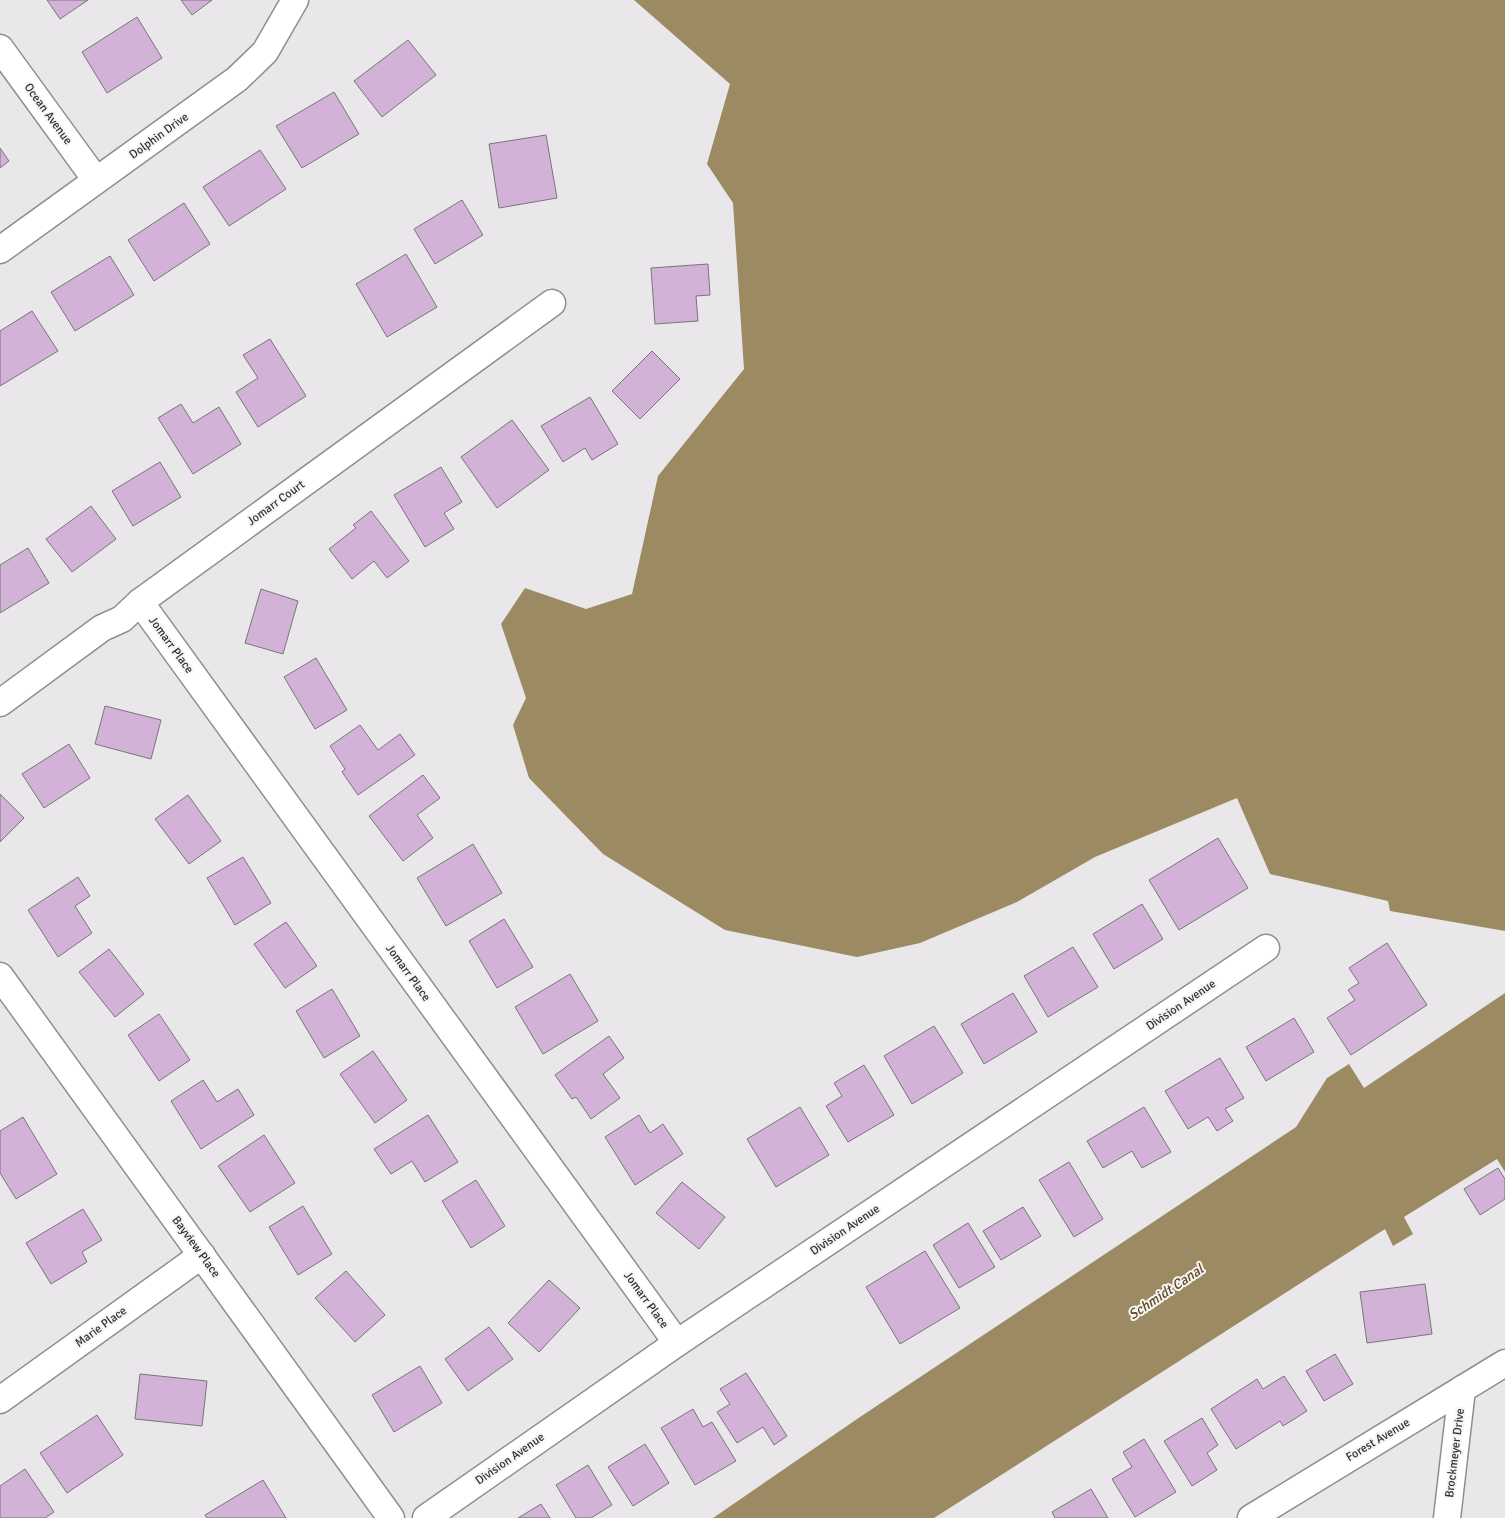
<svg xmlns="http://www.w3.org/2000/svg" width="1505" height="1518" font-family="Signika,sans-serif">
<style>
.water{fill:#9c8a62}
.building{fill:#d2b3d7;stroke:#787579}
.lines{fill:none;stroke-linecap:round;stroke-linejoin:round}
.street-casing{stroke:#918e92;stroke-width:29}
.street{stroke:#fff;stroke-width:26}
.labels{text-anchor:middle;dominant-baseline:central;stroke-width:4;stroke-linejoin:round;paint-order:stroke}
.street-label{font-size:12px;fill:#323132;stroke:#f7f4f8}
.water-label{font-size:14px;font-style:italic;fill:#5e4a18;stroke:#f7f4f8}
</style>
<rect width="100%" height="100%" fill="#eae7eb"/>
<!-- water -->
<g class="water">
<polygon points="634,0 1505,0 1505,931 1390,911 1388,901 1270,874 1237,798 1095,857 1017,902 920,943 857,957 725,930 603,854 529,778 513,725 526,698 501,624 525,588 586,609 632,594 658,476 744,369 733,203 707,164 730,84"/>
<polygon points="1505,993 1505,1172 1497,1159 1404,1217 1413,1234 1393,1246 1385,1229 934,1518 713,1518 860,1417 1296,1127 1327,1078 1349,1064 1364,1088"/>
</g>
<!-- building -->
<g class="building">
<polygon points="47,0 88,0 60,19"/>
<polygon points="181,0 212,0 192,15"/>
<polygon points="137,17 162,58 107,93 82,52"/>
<polygon points="408,40 436,75 382,117 354,81"/>
<polygon points="334,92 359,134 302,168 276,126"/>
<polygon points="546,135 557,198 499,208 489,144"/>
<polygon points="0,148 9,161 0,168"/>
<polygon points="260,150 286,189 229,226 203,187"/>
<polygon points="462,200 483,235 435,264 414,229"/>
<polygon points="184,203 210,244 154,281 128,240"/>
<polygon points="406,254 437,307 387,337 356,284"/>
<polygon points="110,256 134,295 75,331 51,292"/>
<polygon points="708,264 710,295 696,296 698,321 655,324 651,268"/>
<polygon points="32,311 58,351 0,386 0,331"/>
<polygon points="270,339 306,396 258,427 236,392 258,378 243,355"/>
<polygon points="652,351 680,379 640,419 612,391"/>
<polygon points="590,397 618,444 592,460 585,448 563,462 541,426"/>
<polygon points="181,404 193,423 219,407 241,444 193,474 158,418"/>
<polygon points="512,420 549,470 497,508 461,457"/>
<polygon points="160,462 181,497 133,526 112,491"/>
<polygon points="441,467 462,502 444,513 454,529 425,547 394,495"/>
<polygon points="91,506 116,539 72,572 46,539"/>
<polygon points="371,511 409,561 387,578 374,561 352,579 329,549 356,528 353,525"/>
<polygon points="28,548 49,583 0,613 0,565"/>
<polygon points="261,589 298,601 283,654 245,643"/>
<polygon points="316,658 347,710 315,729 284,677"/>
<polygon points="105,706 161,720 151,759 95,744"/>
<polygon points="360,725 378,750 400,734 415,755 358,795 342,772 345,769 330,746"/>
<polygon points="69,744 90,778 44,808 22,774"/>
<polygon points="423,775 440,798 417,815 433,838 403,861 369,816"/>
<polygon points="0,794 24,818 0,842"/>
<polygon points="188,795 221,841 189,864 155,819"/>
<polygon points="1218,838 1248,888 1179,930 1149,880"/>
<polygon points="473,844 502,893 446,926 417,878"/>
<polygon points="243,857 271,903 235,925 207,878"/>
<polygon points="78,877 90,896 75,906 92,933 58,957 28,910"/>
<polygon points="1142,904 1163,939 1114,969 1093,934"/>
<polygon points="504,919 533,967 497,988 469,941"/>
<polygon points="286,922 317,966 285,988 254,944"/>
<polygon points="1387,943 1427,1005 1351,1055 1327,1018 1355,1000 1348,990 1359,983 1349,968"/>
<polygon points="1073,947 1098,987 1048,1017 1024,976"/>
<polygon points="109,949 144,994 115,1017 79,972"/>
<polygon points="570,974 598,1021 543,1054 515,1007"/>
<polygon points="332,989 360,1036 324,1058 296,1011"/>
<polygon points="1013,993 1037,1032 984,1064 961,1024"/>
<polygon points="159,1014 190,1060 159,1081 128,1035"/>
<polygon points="1294,1018 1314,1052 1266,1081 1246,1047"/>
<polygon points="934,1026 963,1073 912,1104 884,1056"/>
<polygon points="609,1036 624,1058 603,1074 620,1098 591,1119 576,1097 572,1099 555,1075"/>
<polygon points="373,1051 407,1100 375,1123 340,1074"/>
<polygon points="1220,1058 1244,1098 1225,1109 1233,1121 1217,1131 1208,1117 1188,1129 1165,1091"/>
<polygon points="864,1065 894,1115 848,1142 826,1106 842,1096 834,1083"/>
<polygon points="203,1080 217,1102 238,1089 254,1115 201,1149 171,1101"/>
<polygon points="800,1107 829,1155 776,1187 747,1139"/>
<polygon points="1144,1107 1171,1152 1142,1168 1132,1151 1103,1168 1087,1141"/>
<polygon points="428,1115 458,1162 425,1182 412,1161 391,1174 374,1149"/>
<polygon points="639,1115 650,1133 663,1124 683,1154 635,1185 605,1137"/>
<polygon points="23,1117 57,1174 16,1199 0,1173 0,1131"/>
<polygon points="264,1135 295,1183 250,1212 218,1166"/>
<polygon points="1069,1162 1103,1219 1074,1237 1039,1180"/>
<polygon points="1498,1168 1505,1179 1505,1199 1480,1215 1464,1189"/>
<polygon points="476,1180 505,1226 471,1248 442,1201"/>
<polygon points="682,1182 725,1217 699,1249 656,1213"/>
<polygon points="303,1206 332,1254 298,1275 269,1227"/>
<polygon points="1023,1207 1041,1236 1001,1260 983,1231"/>
<polygon points="83,1209 102,1240 82,1252 87,1262 51,1284 26,1243"/>
<polygon points="968,1223 995,1267 959,1288 933,1245"/>
<polygon points="925,1251 960,1308 900,1344 866,1287"/>
<polygon points="346,1271 385,1315 355,1342 315,1298"/>
<polygon points="549,1280 580,1308 539,1352 508,1323"/>
<polygon points="1425,1284 1432,1334 1367,1343 1360,1292"/>
<polygon points="489,1327 513,1359 468,1391 445,1359"/>
<polygon points="1335,1354 1353,1384 1324,1401 1306,1371"/>
<polygon points="420,1366 442,1403 394,1432 372,1395"/>
<polygon points="746,1373 787,1436 774,1445 763,1427 737,1443 717,1412 730,1404 720,1389"/>
<polygon points="140,1374 207,1381 202,1426 135,1419"/>
<polygon points="1284,1376 1307,1411 1283,1426 1280,1421 1236,1449 1211,1409 1257,1379 1263,1389"/>
<polygon points="693,1409 703,1427 712,1422 736,1461 695,1485 661,1428"/>
<polygon points="97,1415 123,1455 67,1493 40,1453"/>
<polygon points="1202,1418 1218,1445 1207,1453 1217,1470 1192,1486 1164,1441"/>
<polygon points="1144,1439 1176,1492 1135,1517 1112,1479 1132,1467 1123,1452"/>
<polygon points="645,1444 669,1483 633,1506 608,1467"/>
<polygon points="588,1465 612,1505 591,1518 576,1518 556,1485"/>
<polygon points="25,1469 54,1512 45,1518 0,1518 0,1486"/>
<polygon points="263,1480 286,1518 207,1518 205,1515"/>
<polygon points="1091,1489 1108,1518 1055,1518 1052,1512"/>
<polygon points="541,1504 550,1518 518,1518"/>
</g>
<g class="lines">
<!-- street casing -->
<g class="street-casing">
<g id="street">
<polyline points="0,48 96,180"/>
<polyline points="0,250 237,79 265,52 295,0"/>
<polyline points="140,602 677,1343"/>
<polyline points="0,703 102,628 122,619 140,602 552,303"/>
<polyline points="0,976 391,1518"/>
<polyline points="0,1400 202,1255"/>
<polyline points="426,1518 677,1343 1266,948"/>
<polyline points="1251,1518 1505,1363"/>
<polyline points="1447,1518 1462,1389"/>
</g>
</g>
<!-- street -->
<use href="#street" class="street"/>
</g>
<g class="labels">
<!-- street labels -->
<g class="street-label">
<text transform="translate(48 114) rotate(54)">Ocean Avenue</text>
<text transform="translate(159 136) rotate(-36)">Dolphin Drive</text>
<text transform="translate(276 503) rotate(-36)">Jomarr Court</text>
<text transform="translate(171 645) rotate(54)">Jomarr Place</text>
<text transform="translate(408 973) rotate(54)">Jomarr Place</text>
<text transform="translate(1181 1005) rotate(-34)">Division Avenue</text>
<text transform="translate(845 1230) rotate(-34)">Division Avenue</text>
<text transform="translate(196 1247) rotate(54)">Bayview Place</text>
<text transform="translate(646 1300) rotate(54)">Jomarr Place</text>
<text transform="translate(101 1327) rotate(-36)">Marie Place</text>
<text transform="translate(1378 1440) rotate(-31)">Forest Avenue</text>
<text transform="translate(1455 1453) rotate(-83)">Brockmeyer Drive</text>
<text transform="translate(510 1459) rotate(-35)">Division Avenue</text>
</g>
<!-- water labels -->
<g class="water-label">
<text transform="translate(1166 1292) rotate(-34)">Schmidt Canal</text>
</g>
</g>
</svg>
